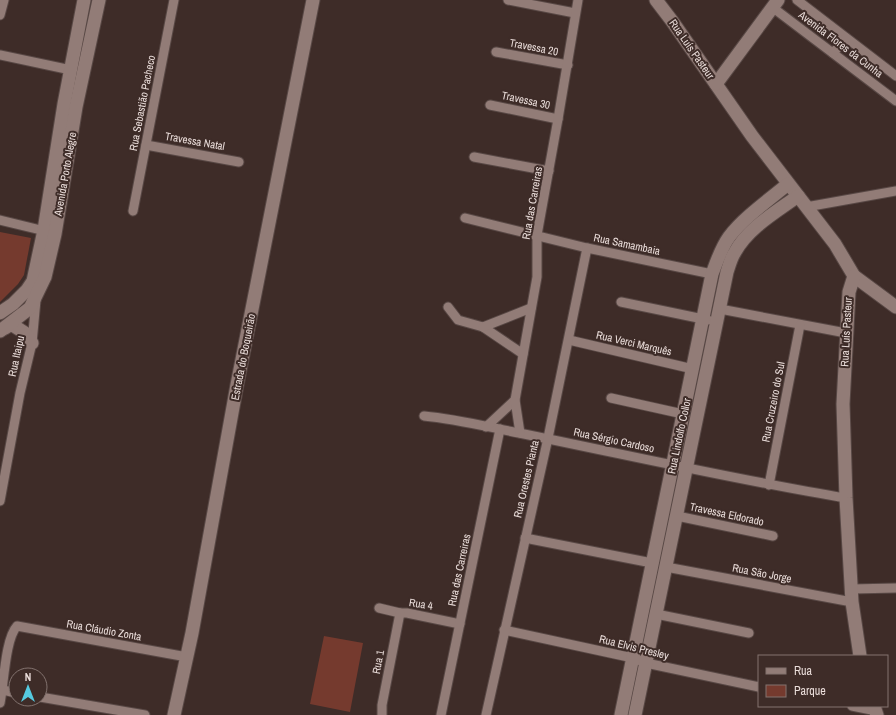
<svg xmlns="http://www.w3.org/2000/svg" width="896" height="715" font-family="'Archivo Narrow',sans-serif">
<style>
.green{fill:#753a2e}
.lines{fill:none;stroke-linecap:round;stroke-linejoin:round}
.street-casing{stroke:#584845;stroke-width:11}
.secondary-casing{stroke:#584845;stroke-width:15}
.street{stroke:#927c77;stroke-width:9}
.secondary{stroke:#927c77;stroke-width:13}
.labels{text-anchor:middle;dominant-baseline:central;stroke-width:4;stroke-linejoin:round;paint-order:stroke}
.street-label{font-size:11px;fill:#eaddda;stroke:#3e2c28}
</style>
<rect width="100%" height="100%" fill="#3e2c28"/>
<!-- green -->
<g class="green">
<polygon points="0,232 31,238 24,275 18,284 0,302"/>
<polygon points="324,636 363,643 350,712 310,704"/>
</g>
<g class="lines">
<!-- street casing -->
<g class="street-casing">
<g id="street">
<polyline points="508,0 575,13"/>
<polyline points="797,0 896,76"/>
<polyline points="772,7 896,101"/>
<polyline points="0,15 4,0"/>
<polyline points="496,52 568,65"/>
<polyline points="833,53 846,38"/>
<polyline points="0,55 71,70"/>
<polyline points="490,105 558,119"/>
<polyline points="146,145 239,162"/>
<polyline points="474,157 549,171"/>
<polyline points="806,207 896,191"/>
<polyline points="133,211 174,0"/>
<polyline points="465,218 587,248 712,274"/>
<polyline points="0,220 49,232"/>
<polyline points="621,302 708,320"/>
<polyline points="448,307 458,320 483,327 523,354"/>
<polyline points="720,309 846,333"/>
<polyline points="483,327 531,308"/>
<polyline points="569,340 693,369"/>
<polyline points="611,398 683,414"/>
<path d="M424,416C456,419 488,427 519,433C628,455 737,480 846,498"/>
<polyline points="486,427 515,400"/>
<polyline points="520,433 515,400 537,277 537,235 558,119 578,0"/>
<polyline points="769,485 800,325"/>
<polyline points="0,501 20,393 32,343 36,300"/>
<polyline points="677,516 773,536"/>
<polyline points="525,538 652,563"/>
<polyline points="666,567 852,602"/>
<polyline points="852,589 896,588"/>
<polyline points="379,608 400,613 407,613 460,624"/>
<polyline points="656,614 749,633"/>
<polyline points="504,630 633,658 646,663 759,687"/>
<polyline points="3,690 16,693"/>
<polyline points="40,697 145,715"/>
<path d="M0,703C4,684 5,639 17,626L187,657"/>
<polyline points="852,706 876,711"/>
<polyline points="382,715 382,705 400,613"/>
<polyline points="441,715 500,429"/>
<polyline points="486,715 548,438 587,248"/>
</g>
</g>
<!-- secondary casing -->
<g class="secondary-casing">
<g id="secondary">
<polyline points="656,0 672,21 752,136 835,244 854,276 896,307"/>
<polyline points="716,84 778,0"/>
<polyline points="854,276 849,292 843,404 846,498 852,602 860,656"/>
<polyline points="0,313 13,304 27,290 33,281 44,230 64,104 84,0"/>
<polyline points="5,328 11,324 25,333 32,343"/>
<polyline points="0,331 30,308 45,277 55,234 76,107 99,0"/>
<polyline points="874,706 877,715"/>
<polyline points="174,715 192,633 237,385 313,0"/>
<path d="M621,715L712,274C717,261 721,248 729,237C743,218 770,199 788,184"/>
<path d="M635,715L727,272C729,266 731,258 735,252C748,228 776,212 798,196"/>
</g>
</g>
<!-- street -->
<use href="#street" class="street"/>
<!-- secondary -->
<use href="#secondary" class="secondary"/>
</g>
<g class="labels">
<!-- street labels -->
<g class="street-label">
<text transform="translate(841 44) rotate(37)">Avenida Flores da Cunha</text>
<text transform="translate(534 47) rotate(11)">Travessa 20</text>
<text transform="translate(692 49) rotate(55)">Rua Luís Pasteur</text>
<text transform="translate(526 100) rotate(12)">Travessa 30</text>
<text transform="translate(142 103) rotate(-79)">Rua Sebastião Pacheco</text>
<text transform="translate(195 141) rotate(10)">Travessa Natal</text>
<text transform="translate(65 174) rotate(-80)">Avenida Porto Alegre</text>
<text transform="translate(532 203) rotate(-80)">Rua das Carreiras</text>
<text transform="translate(627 244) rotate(12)">Rua Samambaia</text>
<text transform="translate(846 332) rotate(-87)">Rua Luís Pasteur</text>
<text transform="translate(634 343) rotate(13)">Rua Verci Marquês</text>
<text transform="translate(16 356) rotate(-78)">Rua Itaipu</text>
<text transform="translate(243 357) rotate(-79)">Estrada do Boqueirão</text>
<text transform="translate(773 402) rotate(-79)">Rua Cruzeiro do Sul</text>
<text transform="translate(679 436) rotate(-78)">Rua Lindolfo Collor</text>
<text transform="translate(614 440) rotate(12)">Rua Sérgio Cardoso</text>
<text transform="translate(526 479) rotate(-77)">Rua Orestes Pianta</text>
<text transform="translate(727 514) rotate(12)">Travessa Eldorado</text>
<text transform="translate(459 570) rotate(-78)">Rua das Carreiras</text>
<text transform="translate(762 573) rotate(11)">Rua São Jorge</text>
<text transform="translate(421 604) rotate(9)">Rua 4</text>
<text transform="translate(104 630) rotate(10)">Rua Cláudio Zonta</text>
<text transform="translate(634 647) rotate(14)">Rua Elvis Presley</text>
<text transform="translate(378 662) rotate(-79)">Rua 1</text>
</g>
</g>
<!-- legend -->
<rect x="758" y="655" width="130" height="52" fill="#3e2c28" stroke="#83736f"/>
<rect x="766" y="668" width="20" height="6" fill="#927c77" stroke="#83736f"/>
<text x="794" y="675" font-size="12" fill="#eaddda">Rua</text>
<rect x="766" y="685" width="20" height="12" fill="#753a2e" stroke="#83736f"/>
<text x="794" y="695" font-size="12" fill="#eaddda">Parque</text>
<!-- north arrow -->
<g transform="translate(28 687)"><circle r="19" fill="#3e2c28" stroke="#83736f"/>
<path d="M0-3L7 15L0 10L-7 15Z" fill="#55cae0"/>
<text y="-6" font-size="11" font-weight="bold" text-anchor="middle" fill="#eaddda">N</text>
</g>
</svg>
